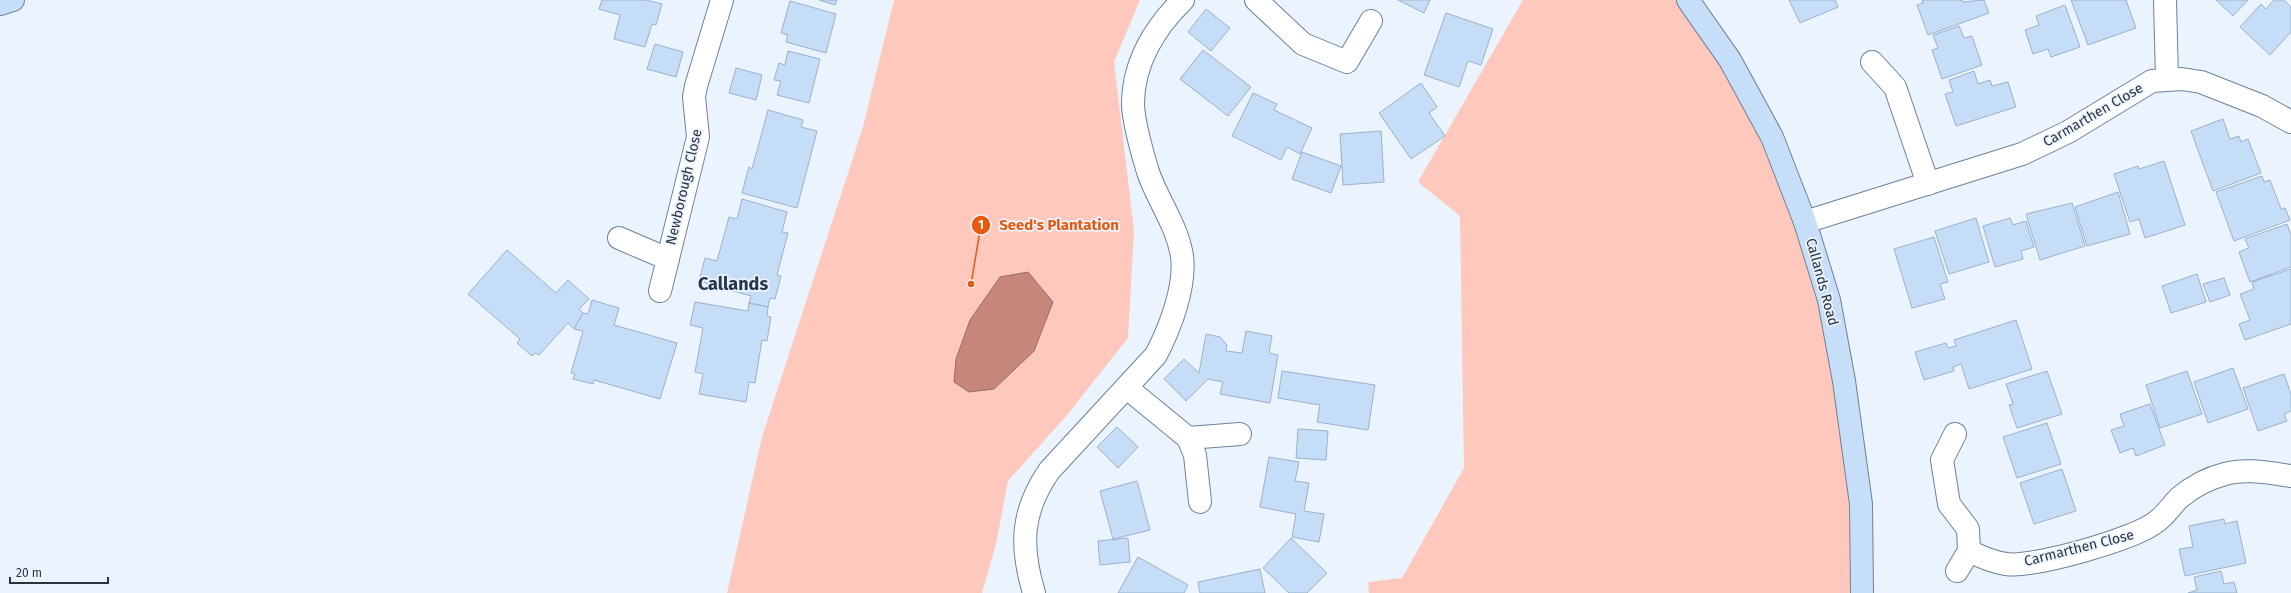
<svg xmlns="http://www.w3.org/2000/svg" width="2291" height="593" font-family="'Fira Sans',sans-serif">
<style>
.green{fill:#fec8bd}
.water{fill:#c6867a;stroke:#986d68}
.building{fill:#c6ddf8;stroke:#9bb1cb}
.lines{fill:none;stroke-linecap:round;stroke-linejoin:round}
.street-casing{stroke:#6d829a;stroke-width:24}
.secondary-casing{stroke:#6d829a;stroke-width:24}
.street{stroke:#fff;stroke-width:22}
.secondary{stroke:#c6def7;stroke-width:22}
.labels{text-anchor:middle;dominant-baseline:central;stroke-width:3.5;stroke-linejoin:round;paint-order:stroke}
.street-label{font-size:14px;fill:#2b343e;stroke:#eaf3fe}
.district-label{font-size:18px;font-weight:bold;fill:#24364c;stroke:#eaf3fe}
.leader{fill:none;stroke:#e8590c;stroke-width:1.5}
.callout-dot{fill:#e8590c;stroke:#eaf3fe;stroke-width:1.5}
.mark-label{font-size:12px;text-anchor:middle;font-weight:bold;fill:#fff}
.callout-label{font-size:15px;text-anchor:middle;font-weight:bold;fill:#e8590c;stroke:#eaf3fe;stroke-width:3.5;stroke-linejoin:round;paint-order:stroke}
</style>
<rect width="100%" height="100%" fill="#eaf3fe"/>
<!-- green -->
<g class="green">
<polygon points="894,0 1140,0 1114,62 1134,231 1128,338 1067,415 1008,481 996,544 982,593 727,593 762,437 863,127"/>
<polygon points="1523,0 1688,0 1730,60 1829,300 1862,593 1369,593 1368,582 1402,578 1464,468 1460,216 1418,182"/>
</g>
<!-- water -->
<polygon class="water" points="1028,272 1053,302 1034,351 994,389 969,392 954,382 956,359 970,320 1000,277"/>
<!-- building -->
<g class="building">
<polygon points="602,0 646,0 662,4 656,25 652,24 645,47 614,39 620,15 599,9"/>
<polygon points="819,0 837,0 835,5"/>
<polygon points="1398,0 1430,0 1424,13"/>
<polygon points="1789,0 1835,0 1838,7 1800,23"/>
<polygon points="1922,0 1962,0 1963,2 1984,0 1989,13 1928,35 1917,5 1923,3"/>
<polygon points="2071,0 2126,0 2136,28 2088,45"/>
<polygon points="2216,0 2248,0 2233,16"/>
<polygon points="2274,0 2284,0 2291,7 2291,32 2270,55 2240,27 2261,4 2266,9"/>
<polygon points="790,1 836,14 826,53 786,42 788,35 781,33"/>
<polygon points="2065,5 2080,47 2051,57 2048,49 2033,54 2025,30 2039,25 2036,16"/>
<polygon points="1206,9 1230,28 1211,51 1188,32"/>
<polygon points="1446,13 1493,29 1481,65 1468,61 1459,87 1424,75"/>
<polygon points="1959,26 1964,38 1972,36 1982,65 1942,79 1932,50 1938,48 1933,35"/>
<polygon points="655,44 683,52 676,77 647,69"/>
<polygon points="1203,50 1251,87 1228,116 1180,79"/>
<polygon points="788,51 820,59 809,103 777,95 781,81 774,80 779,63 785,65"/>
<polygon points="736,68 762,75 756,100 729,93"/>
<polygon points="1974,71 1978,84 1990,80 1992,86 2008,82 2016,107 1956,126 1945,94 1953,92 1949,80"/>
<polygon points="1421,83 1437,107 1429,113 1445,136 1411,159 1379,113"/>
<polygon points="1253,93 1277,104 1274,110 1312,128 1300,154 1287,147 1281,160 1232,136"/>
<polygon points="768,110 803,120 801,127 817,131 797,208 742,193 749,167 752,169"/>
<polygon points="2223,119 2230,139 2239,136 2241,142 2248,139 2261,173 2213,191 2191,131"/>
<polygon points="1381,131 1384,182 1343,185 1340,134"/>
<polygon points="1302,152 1341,166 1331,193 1292,179"/>
<polygon points="2164,161 2185,225 2145,238 2139,219 2130,222 2114,174 2138,166 2139,169"/>
<polygon points="2262,176 2264,182 2270,180 2281,209 2285,208 2290,220 2234,241 2216,192"/>
<polygon points="2118,192 2130,234 2087,246 2075,207"/>
<polygon points="742,199 787,212 782,232 788,233 777,275 781,276 775,299 770,298 768,307 749,303 751,296 699,281 705,258 717,261 729,217 737,219"/>
<polygon points="2072,203 2085,246 2040,260 2026,214"/>
<polygon points="1976,218 1989,262 1949,274 1935,231"/>
<polygon points="2010,218 2013,225 2026,221 2034,247 2021,251 2023,259 1995,267 1983,226"/>
<polygon points="2287,224 2291,235 2291,267 2250,282 2239,252 2249,248 2245,239"/>
<polygon points="1934,237 1948,282 1940,284 1945,299 1912,308 1894,249"/>
<polygon points="507,250 556,293 568,280 589,299 579,309 583,313 574,329 568,323 539,355 535,353 532,356 517,343 520,339 468,294"/>
<polygon points="2291,269 2291,324 2245,340 2239,324 2250,320 2240,294 2254,289 2252,282"/>
<polygon points="2197,274 2206,302 2171,313 2162,286"/>
<polygon points="2224,278 2230,295 2210,302 2203,284"/>
<polygon points="592,300 619,308 614,325 677,343 660,399 594,380 593,384 573,379 575,374 571,373 583,331 574,329 583,313 588,314"/>
<polygon points="695,302 748,311 749,303 768,307 767,316 771,317 767,341 762,340 755,383 749,382 746,402 699,394 703,374 695,372 703,328 690,325"/>
<polygon points="2016,320 2032,369 1969,389 1961,364 1953,367 1954,371 1924,380 1915,352 1946,343 1948,348 1956,346 1954,340"/>
<polygon points="1246,331 1272,336 1269,353 1278,355 1270,403 1220,394 1223,382 1208,379 1186,401 1164,379 1184,359 1199,373 1206,334 1220,337 1227,345 1226,351 1242,353"/>
<polygon points="2233,368 2248,409 2208,423 2194,382"/>
<polygon points="1282,371 1375,385 1368,430 1317,422 1320,405 1278,398"/>
<polygon points="2047,371 2062,414 2017,428 2009,405 2013,404 2006,384"/>
<polygon points="2187,371 2202,414 2160,428 2146,385"/>
<polygon points="2284,374 2291,394 2291,411 2284,414 2287,421 2258,431 2243,388"/>
<polygon points="2150,404 2165,445 2136,456 2133,448 2120,453 2111,430 2124,426 2120,414"/>
<polygon points="2047,423 2061,464 2017,478 2003,437"/>
<polygon points="1117,427 1138,447 1118,468 1097,447"/>
<polygon points="1298,429 1328,431 1326,460 1296,458"/>
<polygon points="1269,457 1299,462 1295,481 1309,483 1304,511 1324,514 1319,542 1292,537 1296,514 1260,507"/>
<polygon points="2062,469 2076,511 2034,524 2020,483"/>
<polygon points="1137,481 1150,530 1113,539 1100,491"/>
<polygon points="2224,519 2225,524 2237,521 2246,563 2185,576 2179,549 2193,547 2189,526"/>
<polygon points="1128,538 1130,562 1100,565 1098,541"/>
<polygon points="1291,538 1327,573 1307,593 1289,593 1263,568"/>
<polygon points="1138,557 1188,585 1184,593 1118,593"/>
<polygon points="1260,569 1265,593 1200,593 1198,582"/>
<polygon points="2221,571 2224,584 2234,582 2237,593 2188,593 2197,590 2194,577"/>
</g>
<g class="lines">
<!-- street casing -->
<g class="street-casing">
<g id="street">
<polyline points="1256,0 1303,44 1347,62 1371,21"/>
<polyline points="2165,0 2167,79"/>
<polyline points="1872,62 1895,87 1928,184"/>
<polyline points="1805,222 2022,154 2068,132 2152,81 2182,79 2201,82 2262,106 2291,122"/>
<polyline points="619,238 668,259"/>
<polyline points="660,291 698,137 694,97 696,86 722,0"/>
<polyline points="1127,388 1188,438"/>
<polyline points="1955,434 1942,460 1949,504 1968,529 1969,551 1957,571"/>
<polyline points="1200,502 1195,455 1188,438 1240,434"/>
<path d="M1969,551C1981,557 1992,562 2006,564C2033,568 2135,539 2156,522C2165,516 2171,506 2179,498C2192,487 2209,478 2225,474C2246,468 2270,473 2291,476"/>
<path d="M1034,593C1020,546 1021,512 1049,471L1156,355C1170,328 1186,287 1182,256C1177,225 1158,201 1148,172C1143,156 1133,120 1133,104C1133,63 1155,27 1183,0"/>
</g>
</g>
<!-- secondary casing -->
<g class="secondary-casing">
<g id="secondary">
<polyline points="1688,0 1730,60 1772,137 1805,222 1829,300 1844,381 1861,504 1862,593"/>
<polyline points="0,4 13,0"/>
</g>
</g>
<!-- street -->
<use href="#street" class="street"/>
<!-- secondary -->
<use href="#secondary" class="secondary"/>
</g>
<g class="labels">
<!-- street labels -->
<g class="street-label">
<text transform="translate(2093 115) rotate(-30)">Carmarthen Close</text>
<text transform="translate(684 187) rotate(-77)">Newborough Close</text>
<text transform="translate(1822 282) rotate(75)">Callands Road</text>
<text transform="translate(2079 548) rotate(-14)">Carmarthen Close</text>
</g>
<!-- district labels -->
<g class="district-label">
<text x="733" y="284">Callands</text>
</g>
</g>
<!-- callouts -->
<path class="leader" d="M971 284L981 225"/>
<g class="callout-dot">
<circle cx="971" cy="284" r="4"/>
<circle cx="981" cy="225" r="10"/>
</g>
<g class="mark-label">
<text x="981" y="229">1</text>
</g>
<g class="callout-label">
<text x="1059" y="230">Seed's Plantation</text>
</g>
<!-- scale -->
<path d="M10 577v6h98v-6" fill="none" stroke="#2b343e" stroke-width="2"/>
<text x="16" y="577" font-size="12" fill="#2b343e" stroke="#eaf3fe" stroke-width="3" paint-order="stroke">20 m</text>
</svg>
